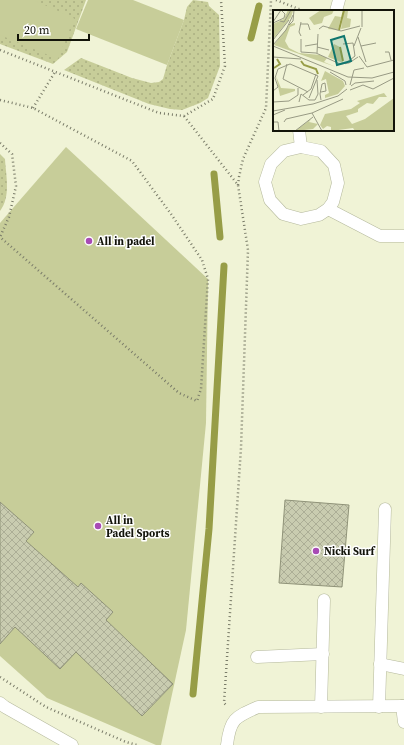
<svg xmlns="http://www.w3.org/2000/svg" width="404" height="745" font-family="'Source Serif 4',serif">
<style>
.grass{fill:url(#grass-dots)}
.pitch{fill:#c7cd99}
.lines{fill:none;stroke-linecap:round;stroke-linejoin:round}
.stream{stroke:#979d47;stroke-width:7}
.building{fill:url(#building-cross-hatch);stroke:#909379}
.lane-casing{stroke:#b4b89c;stroke-width:13}
.path{stroke:#7a7c69;stroke-width:2.5;stroke-dasharray:1 3;stroke-linecap:butt}
.lane{stroke:#fff;stroke-width:12}
.poi-dot{fill:#a84bb5;stroke:#fff;stroke-width:1.5}
.labels{text-anchor:middle;dominant-baseline:central;stroke-width:3;stroke-linejoin:round;paint-order:stroke}
.poi-label{font-size:11px;font-weight:bold;fill:#13140a;stroke:#fff;text-anchor:start}
.inset-river{fill:none;stroke:#979d47;stroke-width:2}
.inset-road{fill:none;stroke:#989a84;stroke-width:1}
.view{fill:#0f766e;fill-opacity:0.15;stroke:#0f766e;stroke-width:2}
.inset-edge{fill:none;stroke:#13140a;stroke-width:2}
</style>
<defs>
<pattern id="grass-dots" width="8" height="8" patternUnits="userSpaceOnUse"><rect width="8" height="8" fill="#c7cd99"/><path d="M2 2h.1M6 6h.1" fill="none" stroke="#aaaf82" stroke-width="1.8" stroke-linecap="round"/></pattern>
<pattern id="building-cross-hatch" width="8" height="8" patternUnits="userSpaceOnUse"><rect width="8" height="8" fill="#c9ccb0"/><path d="M0 0l8 8M0 8l8-8" fill="none" stroke="#acae96"/></pattern>
</defs>
<rect width="100%" height="100%" fill="#f0f3d6"/>
<!-- grass -->
<g class="grass">
<polygon points="0,0 86,0 67,52 53,64 0,44"/>
<polygon points="193,0 208,2 209,6 219,15 220,66 208,98 200,103 182,110 170,109 149,104 64,70 81,58 132,78 151,83 159,82 163,79 167,65 184,20 187,7"/>
<path d="M0,154L5,159C6,176 11,197 0,211Z"/>
</g>
<!-- pitch -->
<g class="pitch">
<polygon points="0,0 33,0 74,18 58,59 0,35"/>
<polygon points="88,0 133,0 184,20 167,65 76,29"/>
<polygon points="66,147 208,279 206,423 186,630 161,745 156,745 47,698 0,656 0,223"/>
</g>
<g class="lines">
<!-- stream -->
<g class="stream">
<polyline points="251,38 259,6"/>
<polyline points="214,174 220,237"/>
<polyline points="193,694 209,529 224,266"/>
</g>
</g>
<!-- building -->
<g class="building">
<polygon points="285,500 349,505 342,587 279,583"/>
<polygon points="0,502 34,532 26,541 78,587 81,583 113,612 106,620 173,684 142,716 76,652 60,669 15,627 0,644"/>
</g>
<g class="lines">
<!-- lane casing -->
<g class="lane-casing">
<g id="lane">
<polyline points="336,11 339,0"/>
<polyline points="299,130 301,147"/>
<polygon points="301,147 321,151 334,165 338,183 333,202 328,209 319,215 301,219 283,214 270,200 265,182 271,164 284,151"/>
<polyline points="328,209 380,236 404,236"/>
<polyline points="257,657 323,654"/>
<polyline points="380,664 404,669"/>
<polyline points="0,703 5,707 72,745"/>
<polyline points="402,706 404,722"/>
<polyline points="321,707 324,600"/>
<polyline points="379,707 385,509"/>
<path d="M227,745C230,719 235,717 258,707L404,706"/>
</g>
</g>
<!-- path -->
<g class="path">
<polyline points="276,0 304,11"/>
<polyline points="0,50 159,113 184,116 213,99 225,66 221,0"/>
<polyline points="0,100 33,108 132,161 171,214 202,260 208,279 201,389 197,401 179,393 0,237"/>
<polyline points="33,108 55,72"/>
<polyline points="184,116 238,185 248,250 241,448 224,703 226,705"/>
<polyline points="0,143 12,154 16,186 9,217 0,237"/>
<polyline points="238,185 239,177 243,159 266,108 271,0"/>
<polyline points="0,677 46,707 126,742 137,745"/>
</g>
<!-- lane -->
<use href="#lane" class="lane"/>
</g>
<!-- markers -->
<g class="poi-dot">
<circle cx="89" cy="241" r="4"/>
<circle cx="98" cy="526" r="4"/>
<circle cx="316" cy="551" r="4"/>
</g>
<g class="labels">
<!-- poi labels -->
<g class="poi-label">
<text x="97" y="241">All in padel</text>
<text x="106" y="520">All in<tspan x="106" dy="13">Padel Sports</tspan></text>
<text x="324" y="551">Nicki Surf</text>
</g>
</g>
<!-- overview -->
<g transform="translate(273 10)">
<rect width="121" height="121" fill="#f0f3d6"/>
<path d="M22,13V15L17,17L12,31L16,38L26,43L47,45L54,48L51,52L63,57L1,35L17,14Z" fill="#c7cd99"/>
<path d="M15,0L20,1L18,7L0,29V14L11,9ZM48,0H61L59,4L51,7L49,13L41,15L36,8ZM52,61L70,71L72,76L65,84L52,88V85L56,83L53,69L48,71ZM3,66L8,78L22,79V81L7,86ZM111,83L114,87H106L100,94L94,93L85,99V102L73,106L79,114L92,109L121,88V121H82L80,118L58,121V117L54,116L50,119L47,115L52,104L78,99L87,93L84,91ZM38,109L36,112L45,114L40,119L22,121Z" fill="#c7cd99"/>
<path d="M62,6L68,7L65,20L55,19Z" fill="#c7cd99"/>
<path d="M71,0L75,1L74,8L78,9L77,17L68,19ZM61,34L67,37L70,53L55,47Z" fill="#c7cd99"/>
<path class="inset-river" d="M66,20L71,0M67,37L70,51M28,51L31,55L43,59L45,64M1,58L7,54L4,49"/>
<path class="inset-road" d="M7,11L11,12L18,0M0,12L8,0M28,12L26,22L28,26M0,13L11,8L12,4L8,0M28,14H35L37,20M16,15L20,11L21,0M89,17V0M46,19L50,16L68,21L87,16M85,27L93,52M28,29V42L43,43L67,54L76,53L85,47M0,30L16,10M70,34L80,33L82,46L72,54M0,35L13,20L20,5M0,36L75,67L99,68L121,62M32,36L44,34M81,36L88,18M88,36L103,33M44,37L56,40M112,42H116L118,50M44,43L45,24M86,46L94,57M0,47L28,49M14,54L10,69L35,82M94,57L121,50M57,62L72,71L73,75M77,75L81,60L91,58M78,76L82,73L101,71M77,80L90,75L100,79L121,68M0,81L5,77L2,68L5,59L17,54L45,66L36,88M48,82L53,81L52,73L49,74L47,84L48,90M30,85L38,79L43,64M0,92L16,91L25,85V78M26,92L28,84L36,90H42L45,84L44,70M0,101L40,94L65,86L74,79M0,105L12,100M0,112H5L6,121M11,112L13,109L39,103M22,121L40,107M49,121L39,103L70,89"/>
<path class="view" d="M71,26L78,51L64,55L58,30Z"/>
<rect width="121" height="121" class="inset-edge"/>
</g>
<!-- scale -->
<path d="M18 34v6h71v-6" fill="none" stroke="#13140a" stroke-width="2"/>
<text x="24" y="34" font-size="12" fill="#13140a" stroke="#ffffff" stroke-width="3" paint-order="stroke">20 m</text>
</svg>
